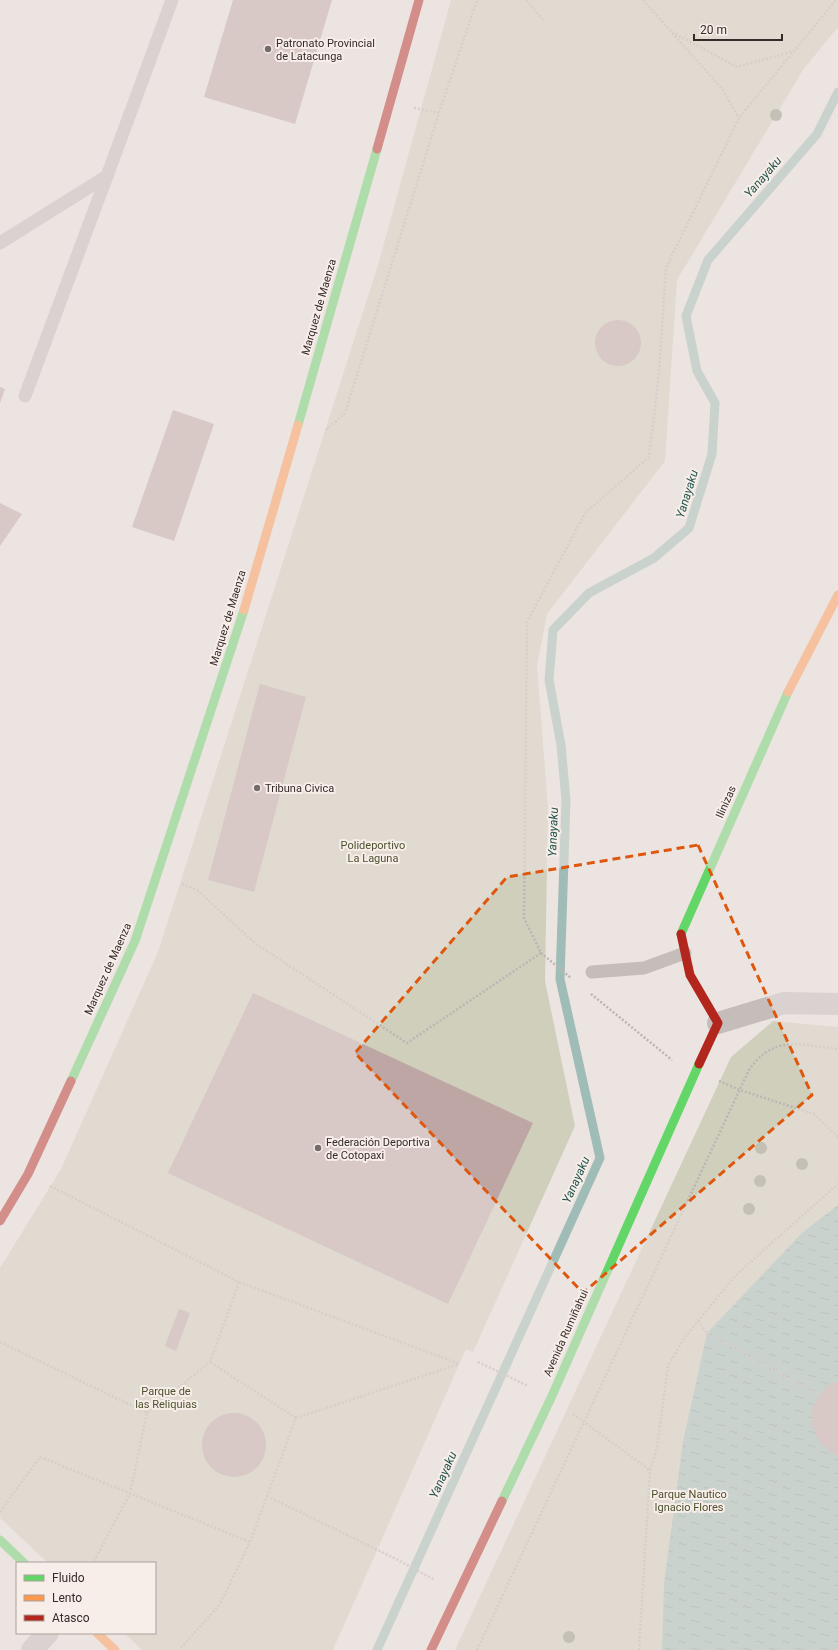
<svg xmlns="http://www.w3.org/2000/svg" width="838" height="1650" font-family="Roboto,sans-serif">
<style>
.park{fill:#d0cfbc}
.water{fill:url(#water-ripples)}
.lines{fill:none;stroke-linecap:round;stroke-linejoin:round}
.stream{stroke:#9fbcb6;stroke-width:9}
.building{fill:#bea6a4}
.path{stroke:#bdb5b3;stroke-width:2.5;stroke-dasharray:2 2;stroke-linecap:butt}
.lane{stroke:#c4bdba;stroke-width:13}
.street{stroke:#c4bdba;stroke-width:22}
.fast{stroke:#63d668;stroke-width:9}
.slow{stroke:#ff974d;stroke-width:9}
.jam{stroke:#b3261e;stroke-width:9}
.tree{fill:#94947f}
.marked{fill:none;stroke:#df570d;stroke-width:3;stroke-dasharray:8 5;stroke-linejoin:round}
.poi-dot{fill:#756b69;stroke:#f8eee9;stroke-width:1.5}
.labels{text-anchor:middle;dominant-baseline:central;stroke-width:4;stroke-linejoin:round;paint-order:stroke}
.poi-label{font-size:11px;fill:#352a29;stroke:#f8eee9;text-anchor:start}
.street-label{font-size:11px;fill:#352a29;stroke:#f8eee9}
.park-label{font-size:11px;fill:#4c522e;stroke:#f8eee9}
.water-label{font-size:12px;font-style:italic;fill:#21544d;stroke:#f8eee9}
</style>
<defs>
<pattern id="water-ripples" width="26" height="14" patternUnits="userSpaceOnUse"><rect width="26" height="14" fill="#9fbcb6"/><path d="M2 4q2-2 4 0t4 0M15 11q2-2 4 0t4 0" fill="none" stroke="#829994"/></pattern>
</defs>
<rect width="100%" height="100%" fill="#ece4e1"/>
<!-- park -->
<g class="park">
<polygon points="451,0 838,0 838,27 803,70 677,280 665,461 547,614 537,665 548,808 545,981 575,1126 473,1352 466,1349 333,1650 142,1650 124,1633 155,1633 155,1563 48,1563 0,1518 0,1268 61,1169 158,952 378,265"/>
<polygon points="773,1021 838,1027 838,1650 455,1650 731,1057"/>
</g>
<!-- water -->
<polygon class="water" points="838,1205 838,1650 662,1650 664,1584 683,1442 707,1333 802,1233"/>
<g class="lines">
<!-- stream -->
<polyline class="stream" points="377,1650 600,1158 560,979 566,800 561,745 549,680 553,630 589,593 654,558 689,528 712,454 715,403 697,371 686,316 708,260 817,134 838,92"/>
</g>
<!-- building -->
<g class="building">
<polygon points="233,0 332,0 295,124 204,97"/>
<circle cx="618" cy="343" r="23"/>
<polygon points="0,387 5,389 0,403"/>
<polygon points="173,410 214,424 174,541 132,527"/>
<polygon points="0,503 22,514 0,546"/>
<polygon points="260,684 306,697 254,892 208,880"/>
<polygon points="253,993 533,1123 448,1304 168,1173"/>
<polygon points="179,1309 190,1313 176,1351 165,1346"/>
<polygon points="838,1381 838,1455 829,1451 818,1440 812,1425 812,1408 820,1394 832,1383"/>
<circle cx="234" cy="1445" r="32"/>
</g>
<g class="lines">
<!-- path -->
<g class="path">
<polyline points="526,0 544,21"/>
<polyline points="643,0 723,90 739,118"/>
<polyline points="672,32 737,67 794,51"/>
<polyline points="414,108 439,113"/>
<polyline points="326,430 345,413 439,113 477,0"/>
<polyline points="182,884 197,890 256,944 407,1043 541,953 524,918 527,622 585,513 649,457 659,373 666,268 739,118 836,0"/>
<polyline points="541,953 571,978"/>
<polyline points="591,994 672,1060"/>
<polyline points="719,1081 740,1090 814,1114 838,1137"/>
<polyline points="50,1186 239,1282 210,1362 147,1413"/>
<polyline points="239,1282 460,1364"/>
<polyline points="698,1321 707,1333 812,1391 820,1394"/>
<polyline points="0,1342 147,1413 130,1493 93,1563"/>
<polyline points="478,1362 528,1386"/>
<polyline points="573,1414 650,1470"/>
<polyline points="296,1418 459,1364"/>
<polyline points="267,1496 394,1558 435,1580"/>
<polyline points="0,1512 40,1457 250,1542"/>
<polyline points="181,1648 220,1604 250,1542 296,1418 210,1362"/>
<path d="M477,1650L749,1070C774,1034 800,1045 838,1049"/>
<polyline points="639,1650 650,1470 657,1448 668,1366 685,1337 736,1275 838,1184"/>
</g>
<!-- lane -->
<g class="lane">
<polyline points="0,243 107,176 172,0"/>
<polyline points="25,396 107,176"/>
<polyline points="592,972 644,968 685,953"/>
</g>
<!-- street -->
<g class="street">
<polyline points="718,1023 784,1003 838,1004"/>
<polyline points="32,1650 48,1633"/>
</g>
<!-- fast -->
<g class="fast">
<polyline points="298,425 377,149"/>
<polyline points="681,934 788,692"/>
<polyline points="71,1081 135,941 244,610"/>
<polyline points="502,1501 551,1398 699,1064"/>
<polyline points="0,1540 24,1563"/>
</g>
<!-- slow -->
<g class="slow">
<polyline points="244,610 298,425"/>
<polyline points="788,692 838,595"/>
<polyline points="97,1633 115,1650"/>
</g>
<!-- jam -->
<g class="jam">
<polyline points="377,149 419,0"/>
<polyline points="681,934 690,975 718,1023 699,1064"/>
<polyline points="0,1221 28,1174 71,1081"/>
<polyline points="431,1650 502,1501"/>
</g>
</g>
<!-- trees -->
<g class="tree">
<circle cx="776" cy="115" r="6"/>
<circle cx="761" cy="1148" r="6"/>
<circle cx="802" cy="1164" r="6"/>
<circle cx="760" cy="1181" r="6"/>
<circle cx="749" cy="1209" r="6"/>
<circle cx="569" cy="1637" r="6"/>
</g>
<!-- marked area -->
<path d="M0 0H838V1650H0ZM698,845L812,1095L583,1293L355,1053L507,877Z" fill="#ece4e1" fill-opacity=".55" fill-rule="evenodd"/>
<path class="marked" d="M698,845L812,1095L583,1293L355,1053L507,877Z"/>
<!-- markers -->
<g class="poi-dot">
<circle cx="268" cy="49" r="4"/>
<circle cx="257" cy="788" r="4"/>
<circle cx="318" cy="1148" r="4"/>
</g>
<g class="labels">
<!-- poi labels -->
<g class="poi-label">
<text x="276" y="43">Patronato Provincial<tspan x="276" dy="13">de Latacunga</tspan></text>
<text x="265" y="788">Tribuna Civica</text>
<text x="326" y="1142">Federación Deportiva<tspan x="326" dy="13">de Cotopaxi</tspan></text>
</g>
<!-- street labels -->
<g class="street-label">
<text transform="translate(319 307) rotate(-74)">Marquez de Maenza</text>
<text transform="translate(228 618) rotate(-73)">Marquez de Maenza</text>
<text transform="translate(726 802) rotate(-66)">Ilinizas</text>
<text transform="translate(108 969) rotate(-66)">Marquez de Maenza</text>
<text transform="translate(566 1333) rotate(-66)">Avenida Rumiñahui</text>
</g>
<!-- park labels -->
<g class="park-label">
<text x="373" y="845">Polideportivo<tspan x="373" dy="13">La Laguna</tspan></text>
<text x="166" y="1391">Parque de<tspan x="166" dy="13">las Reliquias</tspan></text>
<text x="689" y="1494">Parque Nautico<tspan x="689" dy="13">Ignacio Flores</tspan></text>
</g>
<!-- water labels -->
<g class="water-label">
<text transform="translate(763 177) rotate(-49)">Yanayaku</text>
<text transform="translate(687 494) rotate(-73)">Yanayaku</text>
<text transform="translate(553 832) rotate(-88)">Yanayaku</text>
<text transform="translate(576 1180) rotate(-66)">Yanayaku</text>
<text transform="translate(443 1475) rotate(-66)">Yanayaku</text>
</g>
</g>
<!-- legend -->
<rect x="16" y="1562" width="140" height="72" fill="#f8eee9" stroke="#aaa09c"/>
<rect x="24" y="1575" width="20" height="6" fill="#63d668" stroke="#aaa09c"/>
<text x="52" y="1582" font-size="12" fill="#352a29">Fluido</text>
<rect x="24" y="1595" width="20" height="6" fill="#ff974d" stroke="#aaa09c"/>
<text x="52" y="1602" font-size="12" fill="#352a29">Lento</text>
<rect x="24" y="1615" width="20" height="6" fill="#b3261e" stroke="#aaa09c"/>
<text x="52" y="1622" font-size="12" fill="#352a29">Atasco</text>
<!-- scale -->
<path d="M694 34v6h88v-6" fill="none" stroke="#352a29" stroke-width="2"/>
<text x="700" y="34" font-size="12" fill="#352a29" stroke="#f8eee9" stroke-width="3" paint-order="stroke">20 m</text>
</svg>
